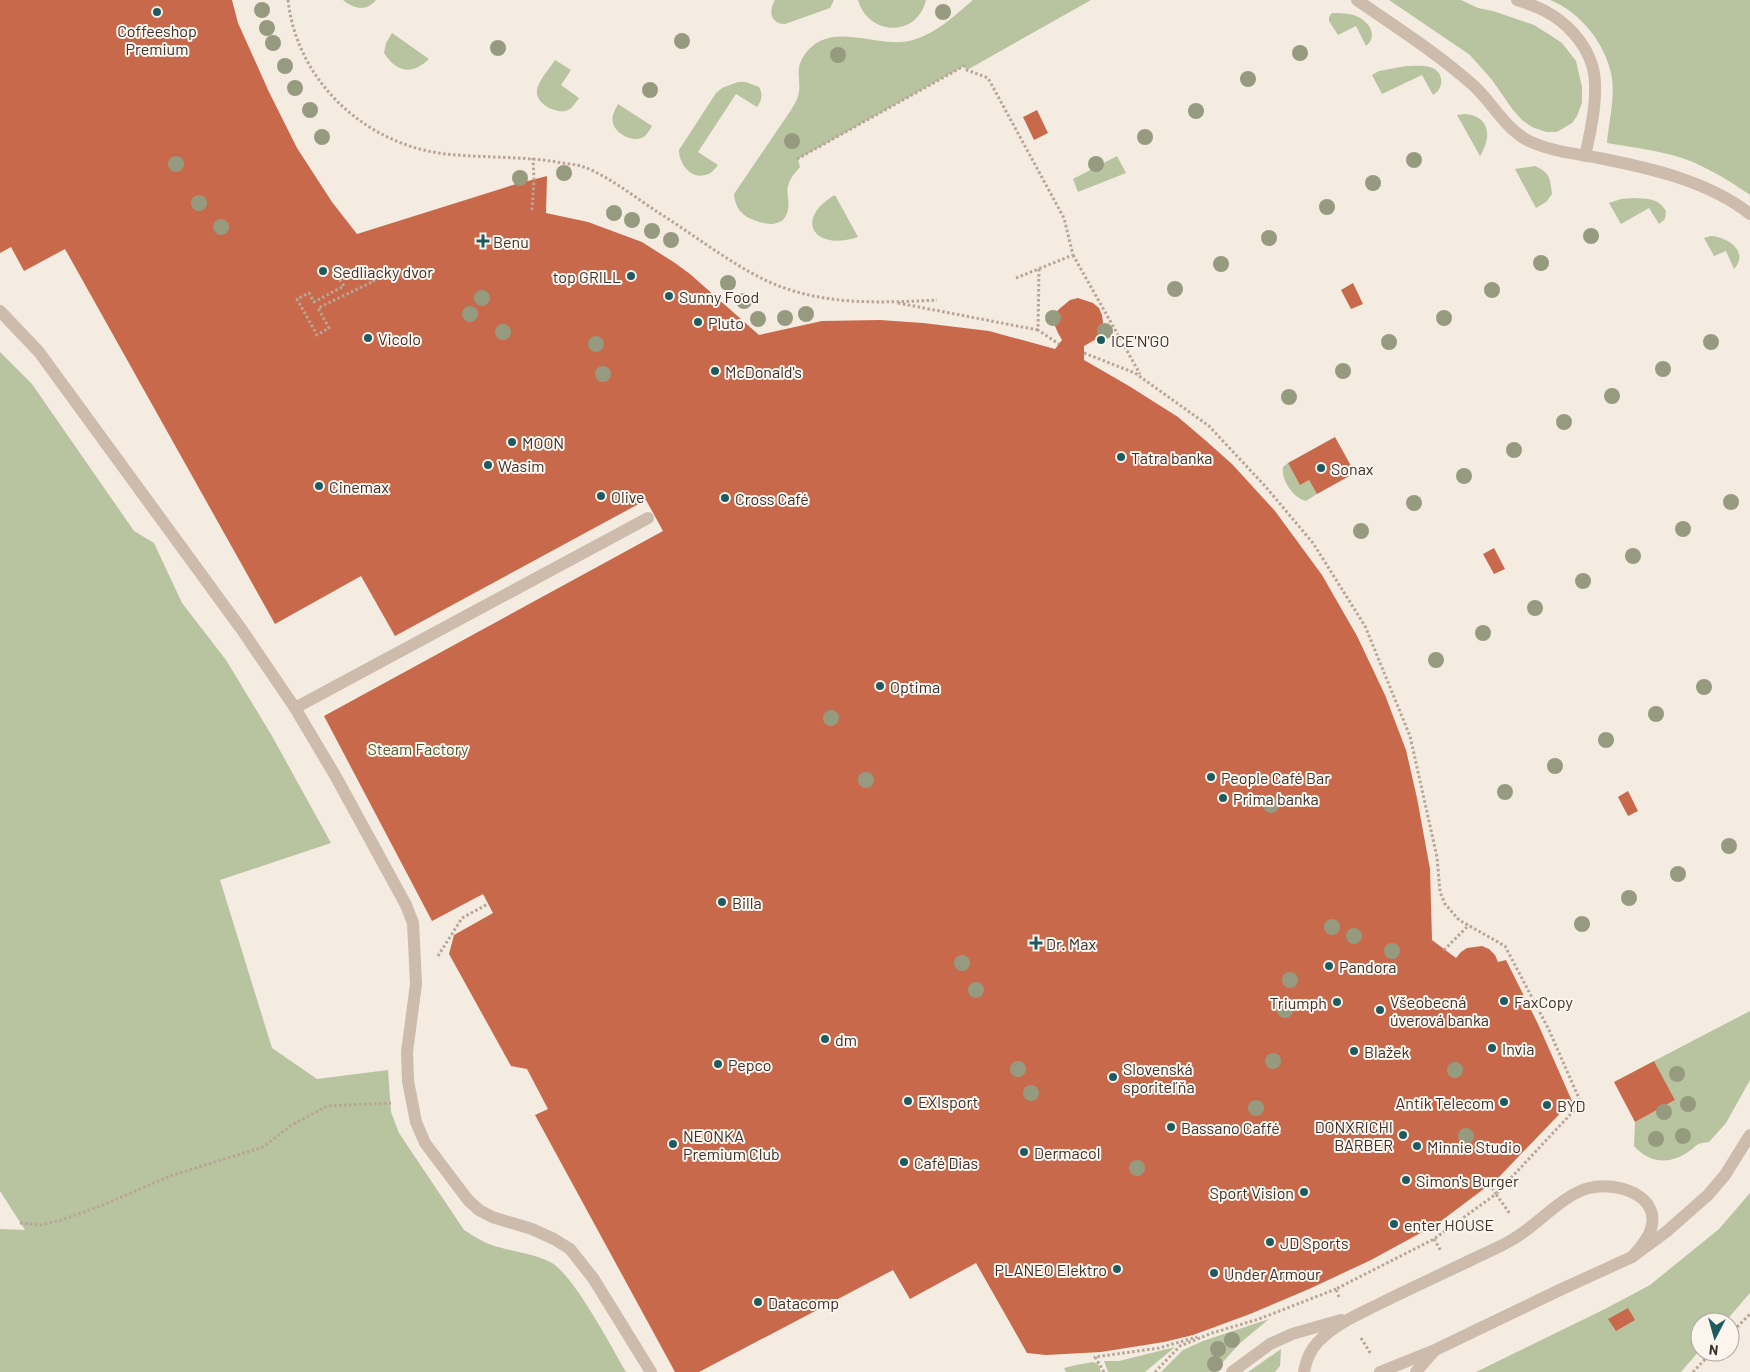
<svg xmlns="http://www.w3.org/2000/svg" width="1750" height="1372" font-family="Barlow,sans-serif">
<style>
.green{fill:#b8c4a0}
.building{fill:#c8694b}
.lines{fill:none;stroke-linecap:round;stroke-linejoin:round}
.path{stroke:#b9a596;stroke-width:3;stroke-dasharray:2.5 2.5;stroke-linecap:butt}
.minor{stroke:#cdbbac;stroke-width:12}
.tree{fill:#969b7f}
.poi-dot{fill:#1f5a5e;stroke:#fbf5ee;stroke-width:2}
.labels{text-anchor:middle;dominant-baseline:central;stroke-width:4;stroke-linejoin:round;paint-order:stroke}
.poi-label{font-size:16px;fill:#3b302b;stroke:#fbf5ee;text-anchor:start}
.park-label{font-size:16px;fill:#4a5a2e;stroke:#fbf5ee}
</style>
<rect width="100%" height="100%" fill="#f4ebe1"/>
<!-- green -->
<g class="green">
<path d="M343,0H376C366,12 354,9 343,0Z"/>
<path d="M775,0H834L830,8L785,24C771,24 768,12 775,0Z"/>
<path d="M858,0H926C917,38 868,36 858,0Z"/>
<path d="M973,0H1091L967,70L964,66L798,159L800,167C795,173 790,178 788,186C786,194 790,201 788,209C785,231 760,224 747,217C738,211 735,204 734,194L791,110C793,106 797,101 798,96C802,84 795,71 802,59C827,15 878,51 913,40C937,33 954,16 973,0Z"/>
<polygon points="1389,0 1461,0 1478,8 1493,11 1534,25 1550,35 1562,43 1576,61 1582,87 1582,103 1577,116 1572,123 1557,132 1546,132 1532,127 1522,120 1513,110 1492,80 1470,55"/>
<path d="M1550,0H1750V195C1732,182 1713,171 1693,162C1666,151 1635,148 1607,143C1609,121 1616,94 1611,73C1604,42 1580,12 1550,0Z"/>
<path d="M1332,13C1339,13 1350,13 1356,16C1369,21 1379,36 1366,46L1356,26L1338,35L1329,21V17Z"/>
<path d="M392,33L429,59C412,75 397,73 384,53L386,43Z"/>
<path d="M555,60L571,70L561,85L579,98C575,103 572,110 565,111C554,113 535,103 537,90C538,81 550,68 555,60Z"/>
<path d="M1406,66C1413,66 1423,65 1430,67C1444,71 1445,88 1433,95L1422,75L1382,94L1372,75L1379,71Z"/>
<path d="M738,82H746L759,87C763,95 762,100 757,107L736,94L698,152L718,165C714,170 711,174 705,175C690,179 679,163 679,150L716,93L722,88Z"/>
<path d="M618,104L652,126C650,129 648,133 645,136C635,144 616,135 613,123C611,116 615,110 618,104Z"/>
<path d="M1465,114C1490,116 1492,137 1480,156L1457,115Z"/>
<polygon points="1117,156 1126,173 1078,192 1073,179"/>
<path d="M1535,166C1550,173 1550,177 1552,194L1546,202L1536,208L1515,169Z"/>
<path d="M835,195L858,237C814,252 793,219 835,195Z"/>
<path d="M1634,198C1649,199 1658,198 1666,211L1665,219L1659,224L1649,208L1621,224L1609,203L1621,199Z"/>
<path d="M1711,236C1727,237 1750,251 1734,269L1726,251L1714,256L1704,238Z"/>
<path d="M0,352L32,384L134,531L154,543L182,603L226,660L272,736L331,843L220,880L272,1048L317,1079L388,1070L391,1112L399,1133L464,1230C475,1237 486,1244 498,1247C515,1252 534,1254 550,1262C572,1272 612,1348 626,1372H0V1229L25,1230L0,1191Z"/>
<path d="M1288,463L1300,484L1309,480L1317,494L1306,501C1293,498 1281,480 1283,467Z"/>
<path d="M1750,1011V1080L1726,1123L1709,1142C1693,1144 1699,1145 1688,1152C1669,1165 1649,1163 1634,1146L1635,1122L1675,1100L1654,1061Z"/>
<polygon points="1750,1193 1750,1293 1725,1322 1700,1322 1700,1350 1681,1372 1476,1372 1605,1309 1650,1285 1719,1229"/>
<polygon points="1269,1319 1239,1344 1214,1372 1161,1372 1183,1350 1203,1341"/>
<polygon points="1175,1347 1145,1372 1108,1372 1104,1361 1119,1361"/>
<polygon points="1281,1349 1280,1366 1275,1372 1248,1372"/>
<polygon points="1093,1362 1098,1364 1101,1372 1066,1372 1064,1368 1076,1365"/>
</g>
<!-- building -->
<g class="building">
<polygon points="0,0 232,0 238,23 269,92 297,148 332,202 357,234 516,184 547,176 546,213 588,222 642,242 675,263 690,274 759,335 822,321 880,320 923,323 989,331 1055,349 1062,340 1058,333 1055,326 1055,318 1058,310 1070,300 1078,298 1093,303 1099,308 1102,315 1103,323 1102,332 1098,338 1084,346 1084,360 1129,386 1178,417 1205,440 1232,464 1275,511 1322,575 1357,636 1385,695 1406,750 1417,798 1430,869 1432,940 1456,958 1461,952 1467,948 1482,946 1489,949 1495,955 1498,962 1506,960 1538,1024 1572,1101 1497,1179 1437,1224 1371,1260 1309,1289 1250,1314 1193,1335 1164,1342 1101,1352 1046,1355 1027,1353 976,1263 910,1299 893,1270 699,1372 675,1372 535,1115 548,1109 527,1069 511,1066 449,954 454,935 493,913 483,894 432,921 324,716 663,531 646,500 395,636 361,576 275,624 65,249 24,271 11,247 0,253"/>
<polygon points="1037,110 1048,133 1034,140 1023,117"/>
<polygon points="1353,283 1363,304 1351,309 1341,290"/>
<polygon points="1335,437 1355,473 1317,494 1309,480 1300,485 1288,463"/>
<polygon points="1494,548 1505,569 1494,574 1483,554"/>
<polygon points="1628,791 1638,811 1628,816 1618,797"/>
<polygon points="1654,1061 1675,1100 1635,1122 1614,1082"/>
<polygon points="1628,1308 1635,1320 1616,1331 1608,1319"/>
</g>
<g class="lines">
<!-- path -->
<g class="path">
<path d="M288,0C297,82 366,145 446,154C483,158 520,156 557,162C566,164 576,164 584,167C610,177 636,198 659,213C694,235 727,261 763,279C818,306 878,303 937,300"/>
<polyline points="797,159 964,66 967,70 988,78 1064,218 1073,255 1016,278"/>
<polyline points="532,210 534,180 533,158"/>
<polyline points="1073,255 1140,374"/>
<polygon points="362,269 374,281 318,308 329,328 317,335 297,299 309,293 314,302 344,286 340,280"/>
<polyline points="1039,269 1038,330 1059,344"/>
<polyline points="898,303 1038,330"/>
<polyline points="1084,353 1135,373 1209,426 1265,486 1313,543 1365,626 1410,736 1437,857 1440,892 1445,904 1459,920 1505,946 1549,1030 1581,1103 1496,1194 1510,1214"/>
<polyline points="1444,950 1469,925"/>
<polyline points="438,956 462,918 488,904"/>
<polyline points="20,1223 40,1225 61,1220 98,1207 170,1176 263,1147 290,1126 327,1106 391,1103"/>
<polyline points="1434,1239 1441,1251"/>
<polyline points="1339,1297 1336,1289 1434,1239 1496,1194 1490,1185"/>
<polyline points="1730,1334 1750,1314"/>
<polyline points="1361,1338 1371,1354"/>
<polyline points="1104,1372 1095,1357 1159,1348 1197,1337"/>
<polyline points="1155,1372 1180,1346 1212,1333 1259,1319 1336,1289"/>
<polyline points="1693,1372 1712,1352"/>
</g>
<!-- minor -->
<g class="minor">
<path d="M1357,0C1396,27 1437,53 1473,85C1492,102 1505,129 1529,141C1550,151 1576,154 1599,158C1650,168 1708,181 1750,214"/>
<path d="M1517,0C1526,3 1536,6 1545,11C1566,22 1585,42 1592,65C1600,90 1591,130 1585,156"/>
<polyline points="0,311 39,352 242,630 295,708 336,777 406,905 413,923 416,984 407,1052 408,1081 416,1122 425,1143 468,1200 479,1210 492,1217 532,1229 554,1239 570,1249 593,1278 651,1372"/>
<polyline points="295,708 648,518"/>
<polyline points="1232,1372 1270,1344 1292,1334 1341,1320"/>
<path d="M1304,1372C1306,1361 1310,1350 1318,1342C1335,1324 1357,1315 1379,1304C1409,1289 1440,1275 1471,1260C1485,1253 1501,1247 1515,1238C1538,1224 1564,1194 1589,1188C1616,1181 1661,1195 1651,1229C1648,1240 1639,1249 1632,1257"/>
<polyline points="1380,1372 1435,1350 1564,1288 1632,1257 1666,1232 1708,1195 1725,1175 1750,1135"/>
<polyline points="1416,1372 1434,1351"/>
</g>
</g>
<!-- trees -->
<g class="tree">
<circle cx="262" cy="10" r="8"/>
<circle cx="943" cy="12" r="8"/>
<circle cx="267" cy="28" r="8"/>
<circle cx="682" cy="41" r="8"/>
<circle cx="273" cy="43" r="8"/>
<circle cx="498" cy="48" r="8"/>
<circle cx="1300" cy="53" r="8"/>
<circle cx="838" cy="55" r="8"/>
<circle cx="285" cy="66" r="8"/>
<circle cx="1248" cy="79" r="8"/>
<circle cx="295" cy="88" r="8"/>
<circle cx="650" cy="90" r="8"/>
<circle cx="310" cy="110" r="8"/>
<circle cx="1196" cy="111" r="8"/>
<circle cx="322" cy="137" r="8"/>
<circle cx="1145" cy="137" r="8"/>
<circle cx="792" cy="141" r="8"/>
<circle cx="1414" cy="160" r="8"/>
<circle cx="176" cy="164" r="8"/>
<circle cx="1096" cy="164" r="8"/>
<circle cx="564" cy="173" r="8"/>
<circle cx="520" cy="178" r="8"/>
<circle cx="1373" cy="183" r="8"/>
<circle cx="199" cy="203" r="8"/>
<circle cx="1327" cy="207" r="8"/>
<circle cx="614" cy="213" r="8"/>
<circle cx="632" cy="220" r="8"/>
<circle cx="221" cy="227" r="8"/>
<circle cx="652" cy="231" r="8"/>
<circle cx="1591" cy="236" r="8"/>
<circle cx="1269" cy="238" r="8"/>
<circle cx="671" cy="240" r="8"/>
<circle cx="1541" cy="263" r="8"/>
<circle cx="1221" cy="264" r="8"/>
<circle cx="728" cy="283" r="8"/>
<circle cx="1175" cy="289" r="8"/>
<circle cx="1492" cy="290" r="8"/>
<circle cx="482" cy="298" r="8"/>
<circle cx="744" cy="301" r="8"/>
<circle cx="470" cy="314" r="8"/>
<circle cx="806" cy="314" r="8"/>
<circle cx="785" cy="318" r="8"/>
<circle cx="1053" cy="318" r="8"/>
<circle cx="1444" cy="318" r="8"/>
<circle cx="758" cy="319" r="8"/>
<circle cx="1105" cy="331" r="8"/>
<circle cx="503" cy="332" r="8"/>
<circle cx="1389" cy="342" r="8"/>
<circle cx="1711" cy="342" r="8"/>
<circle cx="596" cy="344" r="8"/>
<circle cx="1663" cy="369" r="8"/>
<circle cx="1343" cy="371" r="8"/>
<circle cx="603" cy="374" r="8"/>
<circle cx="1612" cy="396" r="8"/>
<circle cx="1289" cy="397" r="8"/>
<circle cx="1564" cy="422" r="8"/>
<circle cx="1514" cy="450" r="8"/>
<circle cx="1464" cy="476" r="8"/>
<circle cx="1731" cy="502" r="8"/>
<circle cx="1414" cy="503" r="8"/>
<circle cx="1683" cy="529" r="8"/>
<circle cx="1361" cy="531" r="8"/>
<circle cx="1633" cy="556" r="8"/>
<circle cx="1583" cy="581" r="8"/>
<circle cx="1535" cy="608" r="8"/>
<circle cx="1483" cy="633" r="8"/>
<circle cx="1436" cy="660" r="8"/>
<circle cx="1704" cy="687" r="8"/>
<circle cx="1656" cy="714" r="8"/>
<circle cx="831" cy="718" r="8"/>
<circle cx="1606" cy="740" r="8"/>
<circle cx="1555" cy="766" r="8"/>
<circle cx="866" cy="780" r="8"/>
<circle cx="1505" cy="792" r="8"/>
<circle cx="1271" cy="805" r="8"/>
<circle cx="1729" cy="846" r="8"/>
<circle cx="1678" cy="874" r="8"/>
<circle cx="1629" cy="898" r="8"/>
<circle cx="1582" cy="924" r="8"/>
<circle cx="1332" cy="927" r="8"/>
<circle cx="1354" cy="936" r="8"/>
<circle cx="1392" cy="951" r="8"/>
<circle cx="962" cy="963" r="8"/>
<circle cx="1290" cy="980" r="8"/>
<circle cx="976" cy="990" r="8"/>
<circle cx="1285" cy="1010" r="8"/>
<circle cx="1273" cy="1061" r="8"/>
<circle cx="1018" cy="1069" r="8"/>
<circle cx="1455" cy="1070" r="8"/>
<circle cx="1677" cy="1074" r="8"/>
<circle cx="1031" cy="1093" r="8"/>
<circle cx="1688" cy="1104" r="8"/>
<circle cx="1256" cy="1108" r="8"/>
<circle cx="1664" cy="1112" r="8"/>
<circle cx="1466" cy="1136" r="8"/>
<circle cx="1683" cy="1136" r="8"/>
<circle cx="1656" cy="1139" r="8"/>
<circle cx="1137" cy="1168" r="8"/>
<circle cx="1232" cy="1340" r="8"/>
<circle cx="1218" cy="1349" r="8"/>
<circle cx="1215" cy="1364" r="8"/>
</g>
<!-- markers -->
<g class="poi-dot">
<circle cx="157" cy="12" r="5"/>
<path d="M480.5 233.5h5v5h5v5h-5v5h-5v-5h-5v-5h5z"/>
<circle cx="323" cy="271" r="5"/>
<circle cx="631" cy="276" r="5"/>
<circle cx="669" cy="296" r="5"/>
<circle cx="698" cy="322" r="5"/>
<circle cx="368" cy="338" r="5"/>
<circle cx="1101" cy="340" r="5"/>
<circle cx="715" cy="371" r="5"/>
<circle cx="512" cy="442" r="5"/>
<circle cx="1121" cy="457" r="5"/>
<circle cx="488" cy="465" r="5"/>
<circle cx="1321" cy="468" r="5"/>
<circle cx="319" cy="486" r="5"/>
<circle cx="601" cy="496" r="5"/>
<circle cx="725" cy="498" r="5"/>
<circle cx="880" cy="686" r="5"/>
<circle cx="1211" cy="777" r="5"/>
<circle cx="1223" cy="798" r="5"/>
<circle cx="722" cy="902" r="5"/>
<path d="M1033.5 935.5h5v5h5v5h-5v5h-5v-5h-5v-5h5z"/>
<circle cx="1329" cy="966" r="5"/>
<circle cx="1504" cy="1001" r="5"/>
<circle cx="1337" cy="1002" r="5"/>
<circle cx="1380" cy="1010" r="5"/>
<circle cx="825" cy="1039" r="5"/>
<circle cx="1492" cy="1048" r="5"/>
<circle cx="1354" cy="1051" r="5"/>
<circle cx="718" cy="1064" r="5"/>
<circle cx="1113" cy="1077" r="5"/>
<circle cx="908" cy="1101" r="5"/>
<circle cx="1504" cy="1102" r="5"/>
<circle cx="1547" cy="1105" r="5"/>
<circle cx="1171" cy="1127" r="5"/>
<circle cx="1403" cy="1135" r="5"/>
<circle cx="673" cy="1144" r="5"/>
<circle cx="1417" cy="1146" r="5"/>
<circle cx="1024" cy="1152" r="5"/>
<circle cx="904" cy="1162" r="5"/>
<circle cx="1406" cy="1180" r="5"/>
<circle cx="1304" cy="1192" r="5"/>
<circle cx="1394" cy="1224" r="5"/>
<circle cx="1270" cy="1242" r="5"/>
<circle cx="1117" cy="1269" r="5"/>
<circle cx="1214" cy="1273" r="5"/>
<circle cx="758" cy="1302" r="5"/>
</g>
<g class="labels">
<!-- poi labels -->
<g class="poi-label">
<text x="157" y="30" text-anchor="middle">Coffeeshop<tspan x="157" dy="18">Premium</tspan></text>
<text x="493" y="241">Benu</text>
<text x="333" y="271">Sedliacky dvor</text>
<text x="621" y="276" text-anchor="end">top GRILL</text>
<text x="679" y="296">Sunny Food</text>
<text x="708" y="322">Pluto</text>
<text x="378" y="338">Vicolo</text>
<text x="1111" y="340">ICE'N'GO</text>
<text x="725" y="371">McDonald's</text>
<text x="522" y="442">MOON</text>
<text x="1131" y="457">Tatra banka</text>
<text x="498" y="465">Wasim</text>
<text x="1331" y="468">Sonax</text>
<text x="329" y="486">Cinemax</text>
<text x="611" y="496">Olive</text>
<text x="735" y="498">Cross Café</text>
<text x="890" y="686">Optima</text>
<text x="1221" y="777">People Café Bar</text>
<text x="1233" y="798">Prima banka</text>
<text x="732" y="902">Billa</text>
<text x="1046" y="943">Dr. Max</text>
<text x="1339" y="966">Pandora</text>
<text x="1390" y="1001">Všeobecná<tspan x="1390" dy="18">úverová banka</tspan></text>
<text x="1514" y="1001">FaxCopy</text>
<text x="1327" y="1002" text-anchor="end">Triumph</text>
<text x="835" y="1039">dm</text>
<text x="1502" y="1048">Invia</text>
<text x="1364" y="1051">Blažek</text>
<text x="728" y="1064">Pepco</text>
<text x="1123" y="1068">Slovenská<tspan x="1123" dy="18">sporiteľňa</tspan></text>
<text x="918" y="1101">EXIsport</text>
<text x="1494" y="1102" text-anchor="end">Antik Telecom</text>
<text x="1557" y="1105">BYD</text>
<text x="1393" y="1126" text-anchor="end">DONXRICHI<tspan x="1393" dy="18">BARBER</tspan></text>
<text x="1181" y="1127">Bassano Caffé</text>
<text x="683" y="1135">NEONKA<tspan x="683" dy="18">Premium Club</tspan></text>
<text x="1427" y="1146">Minnie Studio</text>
<text x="1034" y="1152">Dermacol</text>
<text x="914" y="1162">Café Dias</text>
<text x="1416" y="1180">Simon's Burger</text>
<text x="1294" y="1192" text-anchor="end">Sport Vision</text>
<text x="1404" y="1224">enter HOUSE</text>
<text x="1280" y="1242">JD Sports</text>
<text x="1107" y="1269" text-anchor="end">PLANEO Elektro</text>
<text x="1224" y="1273">Under Armour</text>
<text x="768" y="1302">Datacomp</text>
</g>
<!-- park labels -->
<g class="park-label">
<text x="418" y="748">Steam Factory</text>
</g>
</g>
<!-- north arrow -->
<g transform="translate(1715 1337) rotate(186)"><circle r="24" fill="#fbf5ee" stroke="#aea6a0"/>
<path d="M0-4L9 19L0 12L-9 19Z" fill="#1f5a5e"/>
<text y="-8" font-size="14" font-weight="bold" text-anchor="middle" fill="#3b302b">N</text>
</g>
</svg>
